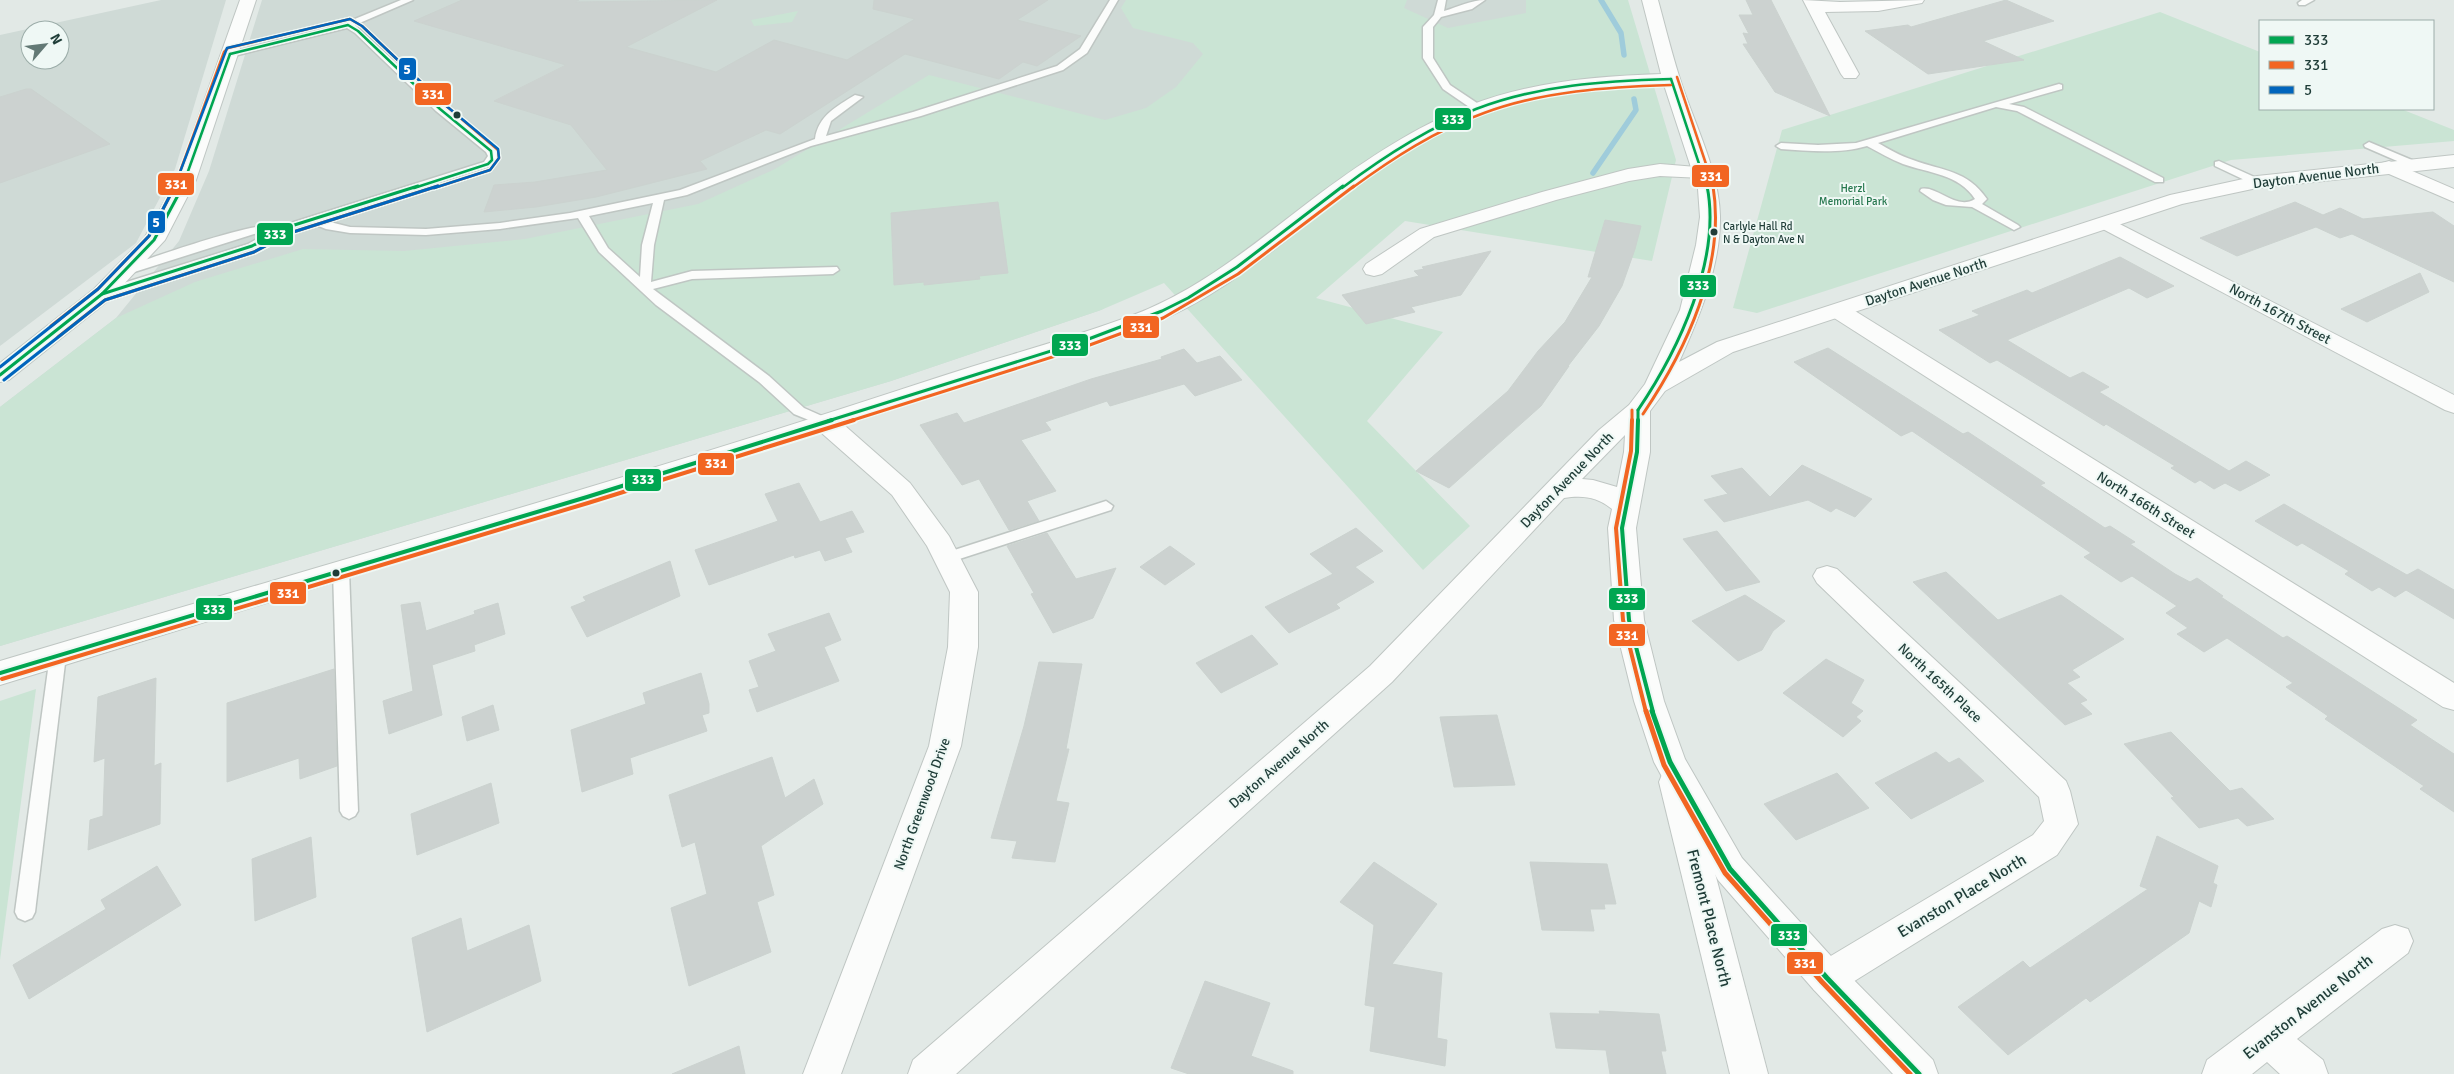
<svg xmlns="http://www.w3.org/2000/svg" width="2454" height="1074" font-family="Signika,sans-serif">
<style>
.built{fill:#cfdad6;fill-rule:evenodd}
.green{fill:#cae4d4}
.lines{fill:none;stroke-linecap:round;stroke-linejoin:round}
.stream{stroke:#9fccdb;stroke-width:5.5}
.building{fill:#ccd2d0;stroke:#cbd2cf}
.service-casing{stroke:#bfc6c3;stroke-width:3}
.minor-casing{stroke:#bfc6c3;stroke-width:2}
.tertiary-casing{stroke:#bfc6c3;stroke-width:2}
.service{fill:#fbfcfb;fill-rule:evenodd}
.minor{fill:#fbfcfb;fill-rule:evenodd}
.tertiary{fill:#fbfcfb;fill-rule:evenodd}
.bus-1-far3-casing{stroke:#eff8f5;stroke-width:5}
.bus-1-far2-casing{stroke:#eff8f5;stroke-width:6}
.bus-1-far1-casing{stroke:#eff8f5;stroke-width:8}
.bus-1-casing{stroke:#eff8f5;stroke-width:9}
.bus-2-far3-casing{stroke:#eff8f5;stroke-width:5}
.bus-2-far2-casing{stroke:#eff8f5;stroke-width:6}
.bus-2-far1-casing{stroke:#eff8f5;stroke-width:8}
.bus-2-casing{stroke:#eff8f5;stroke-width:9}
.bus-3-far1-casing{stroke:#eff8f5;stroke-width:5}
.bus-3-casing{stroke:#eff8f5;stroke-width:6}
.bus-1-far3{stroke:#00a651;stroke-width:2.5}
.bus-1-far2{stroke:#00a651;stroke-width:3}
.bus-1-far1{stroke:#00a651;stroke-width:4}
.bus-1{stroke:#00a651;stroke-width:5}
.bus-2-far3{stroke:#f26522;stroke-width:2.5}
.bus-2-far2{stroke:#f26522;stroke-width:3}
.bus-2-far1{stroke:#f26522;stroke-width:4}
.bus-2{stroke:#f26522;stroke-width:5}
.bus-3-far1{stroke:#0065bd;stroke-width:2.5}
.bus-3{stroke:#0065bd;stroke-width:3}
.bus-dot{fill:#1f3d38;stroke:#eff8f5;stroke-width:2}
.labels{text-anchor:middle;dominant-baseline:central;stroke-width:4;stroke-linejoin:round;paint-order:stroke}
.far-park-label{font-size:11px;fill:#26774e;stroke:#eff8f5}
.far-bus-label{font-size:11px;fill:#1f3d38;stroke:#eff8f5;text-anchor:start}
.street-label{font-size:14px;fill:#1f3d38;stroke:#eff8f5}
.near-street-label{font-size:16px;fill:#1f3d38;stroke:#eff8f5}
.line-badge{stroke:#eff8f5;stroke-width:2}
.badge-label{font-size:14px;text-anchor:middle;font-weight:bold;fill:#fff}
</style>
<rect width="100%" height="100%" fill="#e2e9e6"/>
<!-- built -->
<g class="built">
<path d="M161,0H226L175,169L136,243L0,346V35ZM30,30H60V60H30Z"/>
<polygon points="262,0 1628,0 1101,310 891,381 0,646 0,407 116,318 179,241 209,171"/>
</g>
<!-- green -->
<g class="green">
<polygon points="1126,0 1407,0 1404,8 1448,28 1526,13 1526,0 1628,0 1676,160 1652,261 1405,221 1316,298 1443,332 1367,421 1470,526 1423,570 1164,283 1101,310 891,381 0,646 0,407 116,318 195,282 303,249 404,251 525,239 698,204 775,169 929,75 1105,120 1146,108 1176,87 1203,54 1193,43 1133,28 1121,8"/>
<polygon points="798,11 792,22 754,26 751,20"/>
<polygon points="2160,12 2260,52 2260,109 2401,109 2454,130 2454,141 2231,160 1757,313 1733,308 1782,130"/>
<polygon points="36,689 0,960 0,701"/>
</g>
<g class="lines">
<!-- stream -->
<g class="stream">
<polyline points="1601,0 1621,33 1624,55"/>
<polyline points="1593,173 1636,110 1634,99"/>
</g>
</g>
<!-- building -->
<g class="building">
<polygon points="462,0 579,0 575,2 717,0 626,47 716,72 774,40 847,60 915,19 873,9 874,0 1048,0 1017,20 1081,36 1037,66 1023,62 999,79 905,54 780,134 766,130 700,161 707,169 596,197 536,207 484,212 494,185 535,182 607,170 571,125 494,101 566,65 414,21"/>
<polygon points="1746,0 1771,0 1830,116 1775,92 1743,44 1748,44 1743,33 1749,34 1739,15 1753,15"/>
<polygon points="2006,0 2054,21 1983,41 2024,60 1928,74 1865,31 1908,25 1911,27"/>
<polygon points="26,89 31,89 110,144 0,183 0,97"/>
<polygon points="998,202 1008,273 979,276 980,279 924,285 924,282 894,285 891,213"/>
<polygon points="2295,202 2323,215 2340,208 2363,219 2433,212 2454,226 2454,282 2352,234 2340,238 2316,227 2237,256 2200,238"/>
<polygon points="1605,220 1641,226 1635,249 1622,286 1599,326 1568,366 1569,366 1541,406 1449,488 1416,471 1508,391 1538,351 1565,322 1592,277 1588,277"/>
<polygon points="1491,251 1461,295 1411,307 1415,312 1366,324 1342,295 1419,276 1414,271 1424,269 1422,267"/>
<polygon points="2120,257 2174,286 2147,298 2129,288 2007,340 2070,378 2083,372 2109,387 2099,392 2229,471 2246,461 2270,475 2240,491 2225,483 2214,489 2200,480 2195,483 2171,468 2175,466 2106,424 2104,426 1997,360 1990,363 1939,330 1980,315 1972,311 2027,290 2032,293"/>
<polygon points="2420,273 2429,292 2367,322 2341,309"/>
<polygon points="1828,348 1963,434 1968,432 2045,483 2040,485 2105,528 2110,526 2135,542 2130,544 2175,574 2190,582 2197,578 2223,596 2221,597 2283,638 2287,636 2417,720 2410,725 2454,754 2454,812 2420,789 2424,786 2325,719 2328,716 2286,687 2293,683 2227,638 2204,652 2177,634 2188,628 2166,613 2177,606 2132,576 2121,582 2084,557 2091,553 1912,431 1901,436 1794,362"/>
<polygon points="1184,349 1197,363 1220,356 1242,380 1195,396 1184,384 1110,406 1107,401 1045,422 1051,430 1021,440 1056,491 1027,501 1039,521 1009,530 979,479 962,485 920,425 957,413 964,423 1091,379 1162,359 1161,357"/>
<polygon points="1802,465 1872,499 1855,517 1836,508 1831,512 1808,500 1724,522 1704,500 1728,494 1711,476 1742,468 1770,497"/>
<polygon points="799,483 820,522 852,511 864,532 845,538 852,552 825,561 820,550 795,558 794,555 709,585 695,550 778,521 765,494"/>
<polygon points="2284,504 2407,575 2418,569 2454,590 2454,619 2406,590 2395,597 2379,587 2372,591 2345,574 2349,571 2302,543 2297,546 2255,521"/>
<polygon points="1356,528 1383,551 1355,567 1374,582 1336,604 1340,608 1289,633 1265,607 1333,574 1310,554"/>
<polygon points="1717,531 1760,582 1726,591 1683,539"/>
<polygon points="1047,533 1076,579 1116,568 1093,618 1053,633 1031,594 1034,593 1007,546"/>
<polygon points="1170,546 1195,564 1165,585 1140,567"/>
<polygon points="670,561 680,596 587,637 571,607 586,601 583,597"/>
<polygon points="1946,572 1998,620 2061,595 2124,639 2072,670 2080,677 2067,683 2087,700 2080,703 2092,714 2065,725 1913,582"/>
<polygon points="1745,595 1785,621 1773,631 1762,650 1738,661 1692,621"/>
<polygon points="420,602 426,631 475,614 474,611 498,603 505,634 474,645 475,651 432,665 442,715 389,734 383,701 413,691 401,605"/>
<polygon points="829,613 841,640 824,647 839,681 757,712 749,690 759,687 749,661 776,651 768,634"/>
<polygon points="1252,635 1278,664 1221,693 1196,663"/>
<polygon points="1826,659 1864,680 1851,703 1863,711 1856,717 1861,721 1843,737 1783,693"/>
<polygon points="1039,662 1082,664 1066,749 1069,749 1056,801 1069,803 1055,862 1012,858 1017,841 991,838 1024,726"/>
<polygon points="334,669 337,766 300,779 299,758 227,782 227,703"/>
<polygon points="701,673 709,704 709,713 702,715 707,731 630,758 633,774 582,792 571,730 646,704 643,693"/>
<polygon points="156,678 154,766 161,763 160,824 88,850 90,820 103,816 105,758 94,762 98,697"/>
<polygon points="493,705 499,730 467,741 462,717"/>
<polygon points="1497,715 1515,785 1454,787 1440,717"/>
<polygon points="2171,732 2230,791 2242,788 2274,819 2247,826 2238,818 2199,828 2171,798 2174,797 2124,744"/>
<polygon points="1936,752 1949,763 1959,758 1984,781 1911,819 1875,783"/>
<polygon points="772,757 785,798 814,779 823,804 761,846 774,895 757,902 771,952 689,986 671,908 707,894 695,842 682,847 669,795"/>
<polygon points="1837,773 1869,808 1796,840 1764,804"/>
<polygon points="491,783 499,823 417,855 411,814"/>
<polygon points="2157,836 2218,866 2213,883 2217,885 2211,907 2199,901 2189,933 2090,1002 2086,998 2008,1055 1958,1007 2023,961 2030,968 2148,889 2140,886"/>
<polygon points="311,837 316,897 255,921 252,859"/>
<polygon points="1374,862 1437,904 1392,964 1442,973 1437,1038 1447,1040 1445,1066 1370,1051 1375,1007 1365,1005 1374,925 1340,902"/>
<polygon points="1530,862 1607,864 1616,904 1604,904 1605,909 1590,909 1594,931 1542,930"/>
<polygon points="157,866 181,905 29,999 13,965 106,909 101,900"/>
<polygon points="461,918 467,951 529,925 541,981 427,1032 412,938"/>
<polygon points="1205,981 1270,1003 1251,1056 1293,1071 1293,1074 1189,1074 1171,1068"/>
<polygon points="1599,1011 1659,1014 1666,1051 1661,1051 1666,1074 1610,1074 1606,1050 1556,1048 1550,1013 1600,1014"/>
<polygon points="739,1046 745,1074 672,1074"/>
</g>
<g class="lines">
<!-- service casing -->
<g class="service-casing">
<g id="service">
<path d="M401,0H413L355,25L444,107L495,149L498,156L492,166L322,220L350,227L426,229L500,223L570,213L680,190L815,139C818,116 837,106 855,95L863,97L831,121L826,136L913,112L1057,66L1080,49L1110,0H1118L1087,53L1063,70L921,116L811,146L687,195L664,200L654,245L651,282L692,271L837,267L839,270L833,274L692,279L653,289L769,376L804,408L831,420L833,423L826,427L794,414L759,382L656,305L599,252L578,218L500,229L426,235L350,233L326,229L311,223L292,229L256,248L106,297H98L96,294L98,291L248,244L269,232L254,234L128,274L122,270L124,267C149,259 262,218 281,226L484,162L488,156L486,152L436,111L355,33L347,28L230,57L225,54L345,23ZM653,203L642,245L640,277L608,248L589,216Z"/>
<path d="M1438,0H1446L1444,11C1458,7 1471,0 1485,0L1472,9L1441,17L1433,27V58L1450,85L1483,107V111H1475L1443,89L1423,58V27L1434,15Z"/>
<polygon points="2302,0 2314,0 2305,5 2299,5 2298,3"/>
<path d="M2059,84L2062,85V89L2009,104L2024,107L2163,178V182H2155L2017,111L1996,107L1878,143C1889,149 1900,156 1913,160C1943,171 1967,170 1987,199L1982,204L2018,225L2020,227L2014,230L1972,207L1946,205L1933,200L1920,191L1921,189C1937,185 1956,211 1975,199C1959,174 1928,173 1903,164C1890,159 1879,152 1867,146C1840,154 1809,151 1781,149L1776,146L1781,143L1818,145L1856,143Z"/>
<polygon points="2369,142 2419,163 2420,165 2415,168 2411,167 2365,147 2364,145"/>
<polygon points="2219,161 2261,180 2262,182 2257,185 2253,184 2215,166 2215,162"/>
<polygon points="1106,501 1113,506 1111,510 947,563 942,562 939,558 942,554"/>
<polygon points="341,565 346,566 349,570 358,811 355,816 349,819 343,816 340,811 333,570 336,566"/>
<polygon points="58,649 64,651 66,655 35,912 32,918 25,921 18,918 15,912 50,655 52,651"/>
</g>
</g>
<!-- minor casing -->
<g class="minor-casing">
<g id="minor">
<polygon points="1803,0 1840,2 1924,0 1922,3 1878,11 1825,12 1859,74 1856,78 1844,78 1841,74"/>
<polygon points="2389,161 2454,189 2454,202 2382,171 2379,167 2382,163"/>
<polygon points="1660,164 1709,168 1712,172 1709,176 1702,178 1660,176 1629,181 1556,200 1434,237 1382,274 1374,276 1366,274 1363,269 1366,264 1420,229 1542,192 1628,169"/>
<polygon points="2106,217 2454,395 2454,413 2445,410 2099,227 2096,223 2099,219"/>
<polygon points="1839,304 1847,306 2454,683 2454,710 2443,707 1831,316 1828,311 1831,306"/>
<polygon points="826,415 835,417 910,483 949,536 978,592 978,647 961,746 841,1074 803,1074 929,746 948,647 950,592 927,546 892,495 817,429 813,423 817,417"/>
<polygon points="1827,566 1837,569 2066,781 2070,791 2078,824 2057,855 1840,990 1827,995 1814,990 1809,978 1814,966 2033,835 2044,821 2039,797 1817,583 1813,576 1817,569"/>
<polygon points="1675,768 1687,772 1691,782 1768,1074 1730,1074 1659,782 1663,772"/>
<polygon points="2395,925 2408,929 2413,941 2408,953 2297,1039 2323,1060 2328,1074 2280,1074 2267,1062 2252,1074 2202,1074 2207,1060 2382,929"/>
</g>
</g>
<!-- tertiary casing -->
<g class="tertiary-casing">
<g id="tertiary">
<polygon points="240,0 256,0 196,180 165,240 110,299 9,380 0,382 0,363 94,289 145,237 176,180"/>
<path d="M1642,0H1658C1666,29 1673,59 1683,88C1697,129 1719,173 1720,216C1721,265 1699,318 1679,362L1717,342L2170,195L2257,176L2454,155V167L2257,188L2182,204L1733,352L1665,391L1650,411V452L1636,528L1644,620L1664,701L1685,759L1742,858L1840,966L1933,1060L1938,1074H1893L1814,990L1718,880L1654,762L1634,701L1614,620L1608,528L1612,509C1597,497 1583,495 1564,498L1392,682L956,1074H908L913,1060L1370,666L1599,430L1629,405L1645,384L1680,310L1696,245L1700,217L1698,189L1664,85C1613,86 1562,89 1513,103C1441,123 1378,169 1320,214C1264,257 1213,301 1147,326C1078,353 1005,371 934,395C798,441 661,482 523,524C349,578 174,631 0,685V661C308,569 618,483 924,382C991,359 1061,342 1128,317C1203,290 1259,239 1322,192C1367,159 1415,127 1468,106C1529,82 1596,76 1661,74ZM1625,435L1624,452L1617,487L1593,480L1582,479Z"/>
</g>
</g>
<!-- service -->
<use href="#service" class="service"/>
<!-- minor -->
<use href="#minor" class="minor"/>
<!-- tertiary -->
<use href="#tertiary" class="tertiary"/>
<!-- bus-1-far3 casing -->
<g class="bus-1-far3-casing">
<g id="bus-1-far3">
<polyline points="230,54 348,25 358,31 440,109 491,151 492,160 488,164 414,188"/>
<polyline points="1671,79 1707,188"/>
<polyline points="182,188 230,54"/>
<path d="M1342,188C1383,157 1428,128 1476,109C1538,85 1605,81 1671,79"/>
</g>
</g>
<!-- bus-1-far2 casing -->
<g class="bus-1-far2-casing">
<g id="bus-1-far2">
<polyline points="102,294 252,246 288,227 418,186"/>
<polyline points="0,375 102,294 154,240 183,186"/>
<path d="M1638,410C1678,351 1722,259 1707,186"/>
<polyline points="828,421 1086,340 1162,311 1188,298 1237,267 1343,186"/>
<polyline points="1638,421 1638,410"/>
</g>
</g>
<!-- bus-1-far1 casing -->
<g class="bus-1-far1-casing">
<g id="bus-1-far1">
<polyline points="1638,420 1637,452 1622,528 1629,620 1653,712"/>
<polyline points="0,673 587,497 832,420"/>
</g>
</g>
<!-- bus-1 casing -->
<g class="bus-1-casing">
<polyline id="bus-1" points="1652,711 1670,762 1730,869 1827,978 1919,1074"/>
</g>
<!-- bus-2-far3 casing -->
<g class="bus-2-far3-casing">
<g id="bus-2-far3">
<polyline points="1677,77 1714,188"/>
<polyline points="174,188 224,52 228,48 350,19 362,26 444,104 498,150 499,158 490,170 434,188"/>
<path d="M1352,188C1393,158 1436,130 1484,113C1543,91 1608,87 1671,85"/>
</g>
</g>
<!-- bus-2-far2 casing -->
<g class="bus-2-far2-casing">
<g id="bus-2-far2">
<polyline points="51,326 98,289 149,236 175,186"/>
<polyline points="58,337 105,300 254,252 290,233 438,186"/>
<path d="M1643,414C1686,350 1726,266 1713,186"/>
<polyline points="850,421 1087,346 1163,318 1238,274 1354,186"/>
<polyline points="1632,421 1632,410"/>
</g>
</g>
<!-- bus-2-far1 casing -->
<g class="bus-2-far1-casing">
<g id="bus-2-far1">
<polyline points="1632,420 1631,451 1616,528 1623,620 1646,712"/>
<polyline points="2,679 588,503 854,420"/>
</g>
</g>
<!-- bus-2 casing -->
<g class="bus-2-casing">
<polyline id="bus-2" points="1646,711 1664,765 1725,873 1822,982 1910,1074"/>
</g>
<!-- bus-3-far1 casing -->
<g class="bus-3-far1-casing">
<polyline id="bus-3-far1" points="174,188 227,48 350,19 362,26 444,104 498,149 499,158 490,170 434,188"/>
</g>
<!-- bus-3 casing -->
<g class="bus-3-casing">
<g id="bus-3">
<polyline points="0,367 98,289 149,236 175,186"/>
<polyline points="4,380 105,300 254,252 290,233 438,186"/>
</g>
</g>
<!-- bus-1-far3 -->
<use href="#bus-1-far3" class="bus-1-far3"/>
<!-- bus-1-far2 -->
<use href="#bus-1-far2" class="bus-1-far2"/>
<!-- bus-1-far1 -->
<use href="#bus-1-far1" class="bus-1-far1"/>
<!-- bus-1 -->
<use href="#bus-1" class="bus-1"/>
<!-- bus-2-far3 -->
<use href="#bus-2-far3" class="bus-2-far3"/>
<!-- bus-2-far2 -->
<use href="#bus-2-far2" class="bus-2-far2"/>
<!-- bus-2-far1 -->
<use href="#bus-2-far1" class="bus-2-far1"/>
<!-- bus-2 -->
<use href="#bus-2" class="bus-2"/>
<!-- bus-3-far1 -->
<use href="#bus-3-far1" class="bus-3-far1"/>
<!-- bus-3 -->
<use href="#bus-3" class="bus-3"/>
</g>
<!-- markers -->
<g class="bus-dot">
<circle cx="457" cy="115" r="4.5"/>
<circle cx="1714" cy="232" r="4.5"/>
<circle cx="336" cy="573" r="4.5"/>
</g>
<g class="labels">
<!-- far-park labels -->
<g class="far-park-label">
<text x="1853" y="188">Herzl<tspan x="1853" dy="13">Memorial Park</tspan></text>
</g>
<!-- far-bus labels -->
<g class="far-bus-label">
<text x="1723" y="226">Carlyle Hall Rd<tspan x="1723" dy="13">N &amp; Dayton Ave N</tspan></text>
</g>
<!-- street labels -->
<g class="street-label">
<text transform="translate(2316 176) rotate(-7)">Dayton Avenue North</text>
<text transform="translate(1926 282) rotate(-18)">Dayton Avenue North</text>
<text transform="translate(2280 314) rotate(28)">North 167th Street</text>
<text transform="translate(1567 480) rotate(-46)">Dayton Avenue North</text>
<text transform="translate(2146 505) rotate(32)">North 166th Street</text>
<text transform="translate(1940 683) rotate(43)">North 165th Place</text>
<text transform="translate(1279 764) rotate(-41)">Dayton Avenue North</text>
<text transform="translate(922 804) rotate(-70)">North Greenwood Drive</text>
</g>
<!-- near-street labels -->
<g class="near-street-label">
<text transform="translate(1962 896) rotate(-31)">Evanston Place North</text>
<text transform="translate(1709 918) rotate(76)">Fremont Place North</text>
<text transform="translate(2308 1007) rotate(-38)">Evanston Avenue North</text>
</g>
</g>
<g class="line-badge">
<rect x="398" y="57" width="19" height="24" rx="5" fill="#0065bd"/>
<rect x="414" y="82" width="38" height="24" rx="5" fill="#f26522"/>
<rect x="1434" y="107" width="38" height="24" rx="5" fill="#00a651"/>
<rect x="1691" y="164" width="39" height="24" rx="5" fill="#f26522"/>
<rect x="157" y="172" width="38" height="24" rx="5" fill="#f26522"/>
<rect x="147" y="210" width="19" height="24" rx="5" fill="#0065bd"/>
<rect x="256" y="222" width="38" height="24" rx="5" fill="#00a651"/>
<rect x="1679" y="274" width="38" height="24" rx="5" fill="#00a651"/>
<rect x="1122" y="315" width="38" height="24" rx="5" fill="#f26522"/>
<rect x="1051" y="333" width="38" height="24" rx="5" fill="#00a651"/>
<rect x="697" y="452" width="38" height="24" rx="5" fill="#f26522"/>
<rect x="624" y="468" width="38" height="24" rx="5" fill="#00a651"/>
<rect x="269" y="581" width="38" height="24" rx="5" fill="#f26522"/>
<rect x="1608" y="587" width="38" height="24" rx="5" fill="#00a651"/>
<rect x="195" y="597" width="38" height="24" rx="5" fill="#00a651"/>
<rect x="1608" y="623" width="38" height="24" rx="5" fill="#f26522"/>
<rect x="1770" y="923" width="38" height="24" rx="5" fill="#00a651"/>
<rect x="1786" y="951" width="38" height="24" rx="5" fill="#f26522"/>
</g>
<g class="badge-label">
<text x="407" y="74">5</text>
<text x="433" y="99">331</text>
<text x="1453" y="124">333</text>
<text x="1711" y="181">331</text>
<text x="176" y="189">331</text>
<text x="156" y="227">5</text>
<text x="275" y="239">333</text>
<text x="1698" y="290">333</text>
<text x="1141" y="332">331</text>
<text x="1070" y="350">333</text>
<text x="716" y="468">331</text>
<text x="643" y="484">333</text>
<text x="288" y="598">331</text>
<text x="1627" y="603">333</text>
<text x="214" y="614">333</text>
<text x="1627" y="640">331</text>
<text x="1789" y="940">333</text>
<text x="1805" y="968">331</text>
</g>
<!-- legend -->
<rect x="2259" y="20" width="175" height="90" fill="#eff8f5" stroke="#9cada9"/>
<rect x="2269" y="36" width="25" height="8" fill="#00a651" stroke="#9cada9"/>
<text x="2304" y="45" font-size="15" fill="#1f3d38">333</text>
<rect x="2269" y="61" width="25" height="8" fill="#f26522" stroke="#9cada9"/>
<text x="2304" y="70" font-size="15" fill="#1f3d38">331</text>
<rect x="2269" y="86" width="25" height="8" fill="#0065bd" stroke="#9cada9"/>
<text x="2304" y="95" font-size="15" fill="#1f3d38">5</text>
<!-- north arrow -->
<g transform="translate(45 45) rotate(62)"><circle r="24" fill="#eff8f5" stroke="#9cada9"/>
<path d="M0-4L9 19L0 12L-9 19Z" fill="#637975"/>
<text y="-8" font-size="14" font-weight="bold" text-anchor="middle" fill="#1f3d38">N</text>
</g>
</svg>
